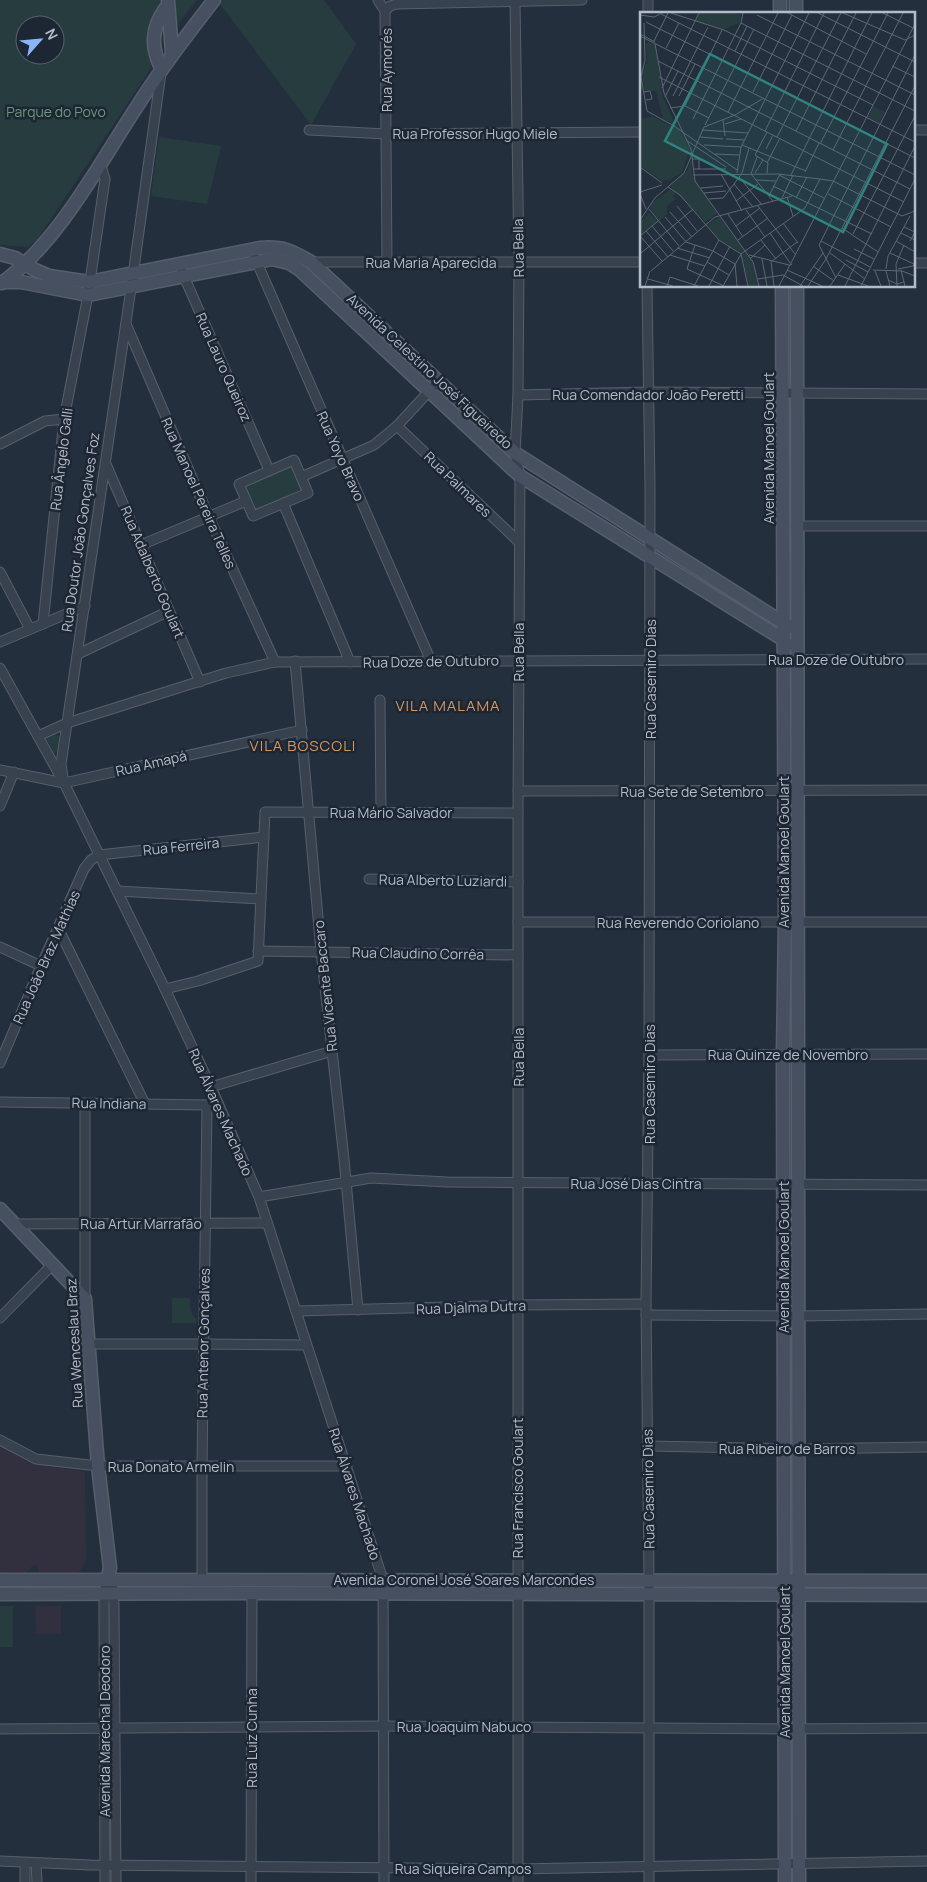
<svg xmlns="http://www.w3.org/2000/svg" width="927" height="1882" font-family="Manrope,sans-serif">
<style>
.medical{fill:#32303f}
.green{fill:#263c3f;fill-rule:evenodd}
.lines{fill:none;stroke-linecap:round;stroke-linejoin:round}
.street-casing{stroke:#565f6c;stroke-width:11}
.secondary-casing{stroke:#565f6c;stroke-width:15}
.street{stroke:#38414e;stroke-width:9}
.secondary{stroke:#465061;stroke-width:12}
.labels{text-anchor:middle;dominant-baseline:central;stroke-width:5;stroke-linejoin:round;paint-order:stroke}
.street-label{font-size:14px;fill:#b4bcc9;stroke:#1d2633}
.park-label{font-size:14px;fill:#6b9a76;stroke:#1d2633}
.neighbourhood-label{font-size:15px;letter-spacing:1px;fill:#d59563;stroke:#1d2633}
.inset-road{fill:none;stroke:#5e6776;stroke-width:1}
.view{fill:#308480;fill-opacity:0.15;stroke:#308480;stroke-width:2.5}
.inset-edge{fill:none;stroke:#b4bcc9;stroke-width:2.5}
</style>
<rect width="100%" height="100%" fill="#242f3e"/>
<!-- medical -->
<g class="medical">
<polygon points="0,1445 25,1460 85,1472 86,1561 78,1574 39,1574 38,1565 32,1566 26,1573 0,1573"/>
<polygon points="35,1606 61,1606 61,1634 36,1634"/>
</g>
<!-- green -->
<g class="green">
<path d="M0,0H162C161,7 156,12 153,19C146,34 150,52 151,68L37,240L28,247L0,245ZM25,25H55V55H25Z"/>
<polygon points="176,0 197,0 176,26"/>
<polygon points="223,0 324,0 356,44 311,125 220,4"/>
<polygon points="159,137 221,146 207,204 151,196"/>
<polygon points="291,465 302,490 254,510 243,485"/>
<polygon points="54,734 59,736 58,751 54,753 46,737"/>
<path d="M172,1298H190C190,1306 189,1314 197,1319L196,1323H172Z"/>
<rect x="0" y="1606" width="13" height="41"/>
</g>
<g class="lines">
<!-- street casing -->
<g class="street-casing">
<g id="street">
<polyline points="378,0 385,11 387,263"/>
<polyline points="515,0 519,262 518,395 515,453 520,476 518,813 518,1882"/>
<polyline points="648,0 648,14"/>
<polyline points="385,11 390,6 397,4 582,0"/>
<polyline points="309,130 386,134 641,132"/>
<polyline points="913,130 927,130"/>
<polyline points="255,258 431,661"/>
<polyline points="311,262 641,262"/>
<polyline points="913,263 927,263"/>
<polyline points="182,272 269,470"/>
<polyline points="647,286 650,488 649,1047 646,1304 649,1580 649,1882"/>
<polyline points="126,324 209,517 275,662"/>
<polyline points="518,395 648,392 927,394"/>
<polyline points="397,426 519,542"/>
<polyline points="0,444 45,421 64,419"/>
<polygon points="294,460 308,493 253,516 239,484"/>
<polyline points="106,464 200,682"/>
<polyline points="301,477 374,445 397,426 433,387"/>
<polyline points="283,503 350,662"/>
<polyline points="796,526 927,526"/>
<polyline points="141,545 246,501"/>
<polyline points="0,572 30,629"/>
<polyline points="43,624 64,419 88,295 105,179 100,163"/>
<polyline points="0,642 85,606"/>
<polyline points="78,654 169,611"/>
<polyline points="295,661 321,951 344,1159 358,1310"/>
<polyline points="0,668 64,783 165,989 211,1087 259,1197 383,1580 384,1882"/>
<polyline points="380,700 381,812"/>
<polyline points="38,736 67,723 226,673 275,662 927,659"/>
<polyline points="0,770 64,783 302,730"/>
<polyline points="63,778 61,764 67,723 134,268 161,73"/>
<polyline points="518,791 927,790"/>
<polyline points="0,806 14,772"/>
<polyline points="369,879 518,882"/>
<polyline points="117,891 261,899"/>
<polyline points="518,922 927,922"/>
<polyline points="58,928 145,1104"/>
<polyline points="0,947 41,966"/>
<polyline points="258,951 518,955"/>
<polyline points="165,989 198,981 258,961 265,812 518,813"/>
<polyline points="649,1055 927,1054"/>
<polyline points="0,1063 41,966 84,869 91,860 99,855 264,837"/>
<polyline points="211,1087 332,1051"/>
<polyline points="0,1102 207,1105 212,1103"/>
<polyline points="259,1197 371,1178 447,1182 927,1185"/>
<polyline points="15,1224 267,1223"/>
<polyline points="85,1299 85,1103"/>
<polyline points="297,1311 517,1305 646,1304"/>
<polyline points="646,1315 798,1316 927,1314"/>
<polyline points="0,1318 53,1264"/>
<polyline points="87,1344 203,1344 306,1345"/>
<polyline points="0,1440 36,1459 98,1466 347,1466"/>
<polyline points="648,1446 799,1449 927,1447"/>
<polyline points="112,1580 114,1605 116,1882"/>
<polyline points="202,1580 202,1465 207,1105"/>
<polyline points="0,1729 384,1726 785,1729 927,1728"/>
<polyline points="0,1861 90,1865 518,1869 927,1861"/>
<polyline points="25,1863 25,1882"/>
<polyline points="36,1863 37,1882"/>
<polyline points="105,1882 104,1604 105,1588"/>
<polyline points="251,1882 252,1593"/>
</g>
</g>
<!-- secondary casing -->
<g class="secondary-casing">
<g id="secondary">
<polyline points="168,0 172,53"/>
<polyline points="780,0 780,14"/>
<polyline points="796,0 796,14"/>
<path d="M161,68C151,47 151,29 165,9"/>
<path d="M0,254L15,258L35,270L49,276L89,282L260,248C283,246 292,251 311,262L515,453L790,627"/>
<polyline points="0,282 21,282 88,295 272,259 289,263 300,270 520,476 784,640 787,645"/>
<path d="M2,283C59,241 98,166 136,108C160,70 187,35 214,0"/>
<polyline points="782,286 785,922 783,1055 785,1882"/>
<polyline points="797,286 799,1882"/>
<polyline points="0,1209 85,1299 98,1466 110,1568 107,1580"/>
<polyline points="0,1580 927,1581"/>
<polyline points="0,1594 252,1593 927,1595"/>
</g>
</g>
<!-- street -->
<use href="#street" class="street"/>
<!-- secondary -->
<use href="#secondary" class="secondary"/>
</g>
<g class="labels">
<!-- street labels -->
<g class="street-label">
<text transform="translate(386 70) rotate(-90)">Rua Aymorés</text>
<text x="475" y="133">Rua Professor Hugo Miele</text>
<text transform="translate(518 248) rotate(-91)">Rua Bella</text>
<text x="431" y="262">Rua Maria Aparecida</text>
<text transform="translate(224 367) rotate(66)">Rua Lauro Queiroz</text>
<text transform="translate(430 371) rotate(43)">Avenida Celestino José Figueiredo</text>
<text x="648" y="394">Rua Comendador João Peretti</text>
<text transform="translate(768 448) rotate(-90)">Avenida Manoel Goulart</text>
<text transform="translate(341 456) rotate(66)">Rua Yoyo Bravo</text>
<text transform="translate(61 459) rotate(-83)">Rua Ângelo Galli</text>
<text transform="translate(458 484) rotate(44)">Rua Palmares</text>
<text transform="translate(199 493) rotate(66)">Rua Manoel Pereira Telles</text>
<text transform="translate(80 532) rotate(-82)">Rua Doutor João Gonçalves Foz</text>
<text transform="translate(153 572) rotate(67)">Rua Adalberto Goulart</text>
<text transform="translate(518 652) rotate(-90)">Rua Bella</text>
<text x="836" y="659">Rua Doze de Outubro</text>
<text transform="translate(431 661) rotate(-1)">Rua Doze de Outubro</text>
<text transform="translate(650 679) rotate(-90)">Rua Casemiro Dias</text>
<text transform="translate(151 763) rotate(-13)">Rua Amapá</text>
<text x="692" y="791">Rua Sete de Setembro</text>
<text x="391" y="812">Rua Mário Salvador</text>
<text transform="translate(181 846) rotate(-6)">Rua Ferreira</text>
<text transform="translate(783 852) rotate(-90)">Avenida Manoel Goulart</text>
<text transform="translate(443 880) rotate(1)">Rua Alberto Luziardi</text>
<text x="678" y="922">Rua Reverendo Coriolano</text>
<text transform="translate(418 953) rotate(1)">Rua Claudino Corrêa</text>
<text transform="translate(46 957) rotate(-66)">Rua João Braz Mathias</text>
<text transform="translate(325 986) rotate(-96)">Rua Vicente Baccaro</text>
<text x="788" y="1054">Rua Quinze de Novembro</text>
<text transform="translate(518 1057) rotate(-90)">Rua Bella</text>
<text transform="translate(649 1084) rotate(-90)">Rua Casemiro Dias</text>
<text transform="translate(109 1103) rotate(1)">Rua Indiana</text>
<text transform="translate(221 1112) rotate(66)">Rua Álvares Machado</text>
<text x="636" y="1183">Rua José Dias Cintra</text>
<text x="141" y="1223">Rua Artur Marrafão</text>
<text transform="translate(783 1257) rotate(-90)">Avenida Manoel Goulart</text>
<text transform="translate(471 1307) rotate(-2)">Rua Djalma Dutra</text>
<text transform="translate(74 1343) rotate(-93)">Rua Wenceslau Braz</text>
<text transform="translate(203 1343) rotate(-89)">Rua Antenor Gonçalves</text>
<text x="787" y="1448">Rua Ribeiro de Barros</text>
<text x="171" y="1466">Rua Donato Armelin</text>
<text transform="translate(517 1488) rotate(-90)">Rua Francisco Goulart</text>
<text transform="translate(648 1489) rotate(-91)">Rua Casemiro Dias</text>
<text transform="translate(355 1494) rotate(72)">Rua Álvares Machado</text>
<text x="464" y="1579">Avenida Coronel José Soares Marcondes</text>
<text transform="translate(784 1662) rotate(-90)">Avenida Manoel Goulart</text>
<text x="464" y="1726">Rua Joaquim Nabuco</text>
<text transform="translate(104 1731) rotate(-90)">Avenida Marechal Deodoro</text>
<text transform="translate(251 1738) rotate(-90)">Rua Luiz Cunha</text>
<text x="463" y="1868">Rua Siqueira Campos</text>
</g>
<!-- park labels -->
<g class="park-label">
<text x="56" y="111">Parque do Povo</text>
</g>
<!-- neighbourhood labels -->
<g class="neighbourhood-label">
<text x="448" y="705">VILA MALAMA</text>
<text x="303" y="745">VILA BOSCOLI</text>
</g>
</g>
<!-- overview -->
<g transform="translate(640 12)">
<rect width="275" height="275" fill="#242f3e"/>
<path d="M60,1H93L101,2L100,11L84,17L56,9ZM8,30L15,32L23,86L36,114L23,107L16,79H5L1,63L7,50L6,32ZM233,94L245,100L239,111L228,106ZM12,104L39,118L50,137L42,160L30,168L22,169L0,154V108ZM52,146V163L78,201L65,210L30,174L47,159ZM31,177L36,181L33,184L36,187L27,194V202L19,209L10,196L12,191ZM9,201L17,209L0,223V210ZM80,205L105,239L101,241L79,227L67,213ZM106,241L111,247L118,274H109L102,243Z" fill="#263c3f"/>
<path class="inset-road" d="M31,1L84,18L233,93M148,1L226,42M178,1L275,50M203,1L265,28L275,23M243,1L273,16M21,2L275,130M0,3L14,5L22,1M117,3L275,83M6,10L275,146M4,11L5,48L1,65L7,99M101,11L275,99M0,22L15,30M0,24L275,163M14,29L28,1M15,32L24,81L51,137L55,169L113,250L119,274M26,36L39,11M95,39L107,14M18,49L270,177M252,54L275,65M19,65L264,190M22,76L59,1M4,80L10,79L12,87L6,88M113,80L152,3M33,84L68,15M39,84L55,52M25,85L38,59M45,94L82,18M30,96L45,94L69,106M7,99L34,114M88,100L138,1M53,107L101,11L103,1M83,108L85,124M85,112L101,107M65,113L114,17M34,114L97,158M62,118L108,121M125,119L184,1M156,119L216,1M60,125L83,127M137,125L201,1M86,127L105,128M46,128L86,155M180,132L248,1M64,133L101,135M102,133L166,159M126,137L133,123M193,138L263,1M75,142L99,143M117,145L111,162L133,189M52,147H59V157M127,151L140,126M0,155L22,171M53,157H86M165,160L179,131M97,161L101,135L169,1M115,161L123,148M127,161L128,151L115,143L127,120M81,162L102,199M53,163L138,162L180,167L193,169L262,204L275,199M139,163L184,186M151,163L232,1M99,165L122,193M116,168L136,169M94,172L113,195M133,174L232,222M28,175L40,183L79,228L101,242L108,274M61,176L83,174M0,180L22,173M64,181L86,179M0,182L6,197M188,182L251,215M129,184L140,162M147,185L153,204M142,186L153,163M156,186L167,165M69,187L83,186L94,172L102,161L109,136M96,189L118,172M37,194L57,219M118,194L155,242M9,197L39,234M106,198L125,225M30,200L52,225M88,202L103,225M25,205L46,230L73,239L95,252L97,274M0,208L15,186L44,161L64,115L95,103L124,86M143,211L158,231M12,214L33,239M96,214L120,196M264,215L275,220L270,229M202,216L238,240M6,219L28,245M130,221L150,251M261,221L275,228M213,222L275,104M0,224L22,249M0,224L18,209M98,228L128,206M121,228L136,247M181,229L230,255M256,229L275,240M55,233L47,257L84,274M37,236L70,246M214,237L234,247M190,241L225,267M250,241L274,252M0,242L53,197M30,243L65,254M109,243L149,253M111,246L125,233M122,247L127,274M206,248L228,260M131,249L134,274M132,249L157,230M67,250L89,263M152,252L150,253L275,12M173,254L194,269M246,257L248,244L270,204M258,257L273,254L275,250M147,258L182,274M233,258L262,259L275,264M261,258L265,274M11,259L75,205L152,184M235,259L241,274M246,259L250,274M198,263L228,274M196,266L179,233L275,43M8,267L33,274M118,267L143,263L163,274M248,268L257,272L264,270M5,274L10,259M27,274L30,265L58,274M54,274L79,228M69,274L90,234M83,274L101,242L165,196L180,167M139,274L150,253M160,274L183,241M168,274L186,247L275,74M190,274L205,252M205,274L275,134M221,274L275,167M257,274L256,252L264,233"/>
<path class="view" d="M70,42L247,132L203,220L25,129Z"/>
<rect width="275" height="275" class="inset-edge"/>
</g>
<!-- north arrow -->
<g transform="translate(40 40) rotate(63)"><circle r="24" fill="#1d2633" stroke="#59626f"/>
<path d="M0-4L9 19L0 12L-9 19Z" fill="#8ab4f8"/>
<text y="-8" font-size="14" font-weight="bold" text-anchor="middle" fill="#b4bcc9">N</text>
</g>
</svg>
